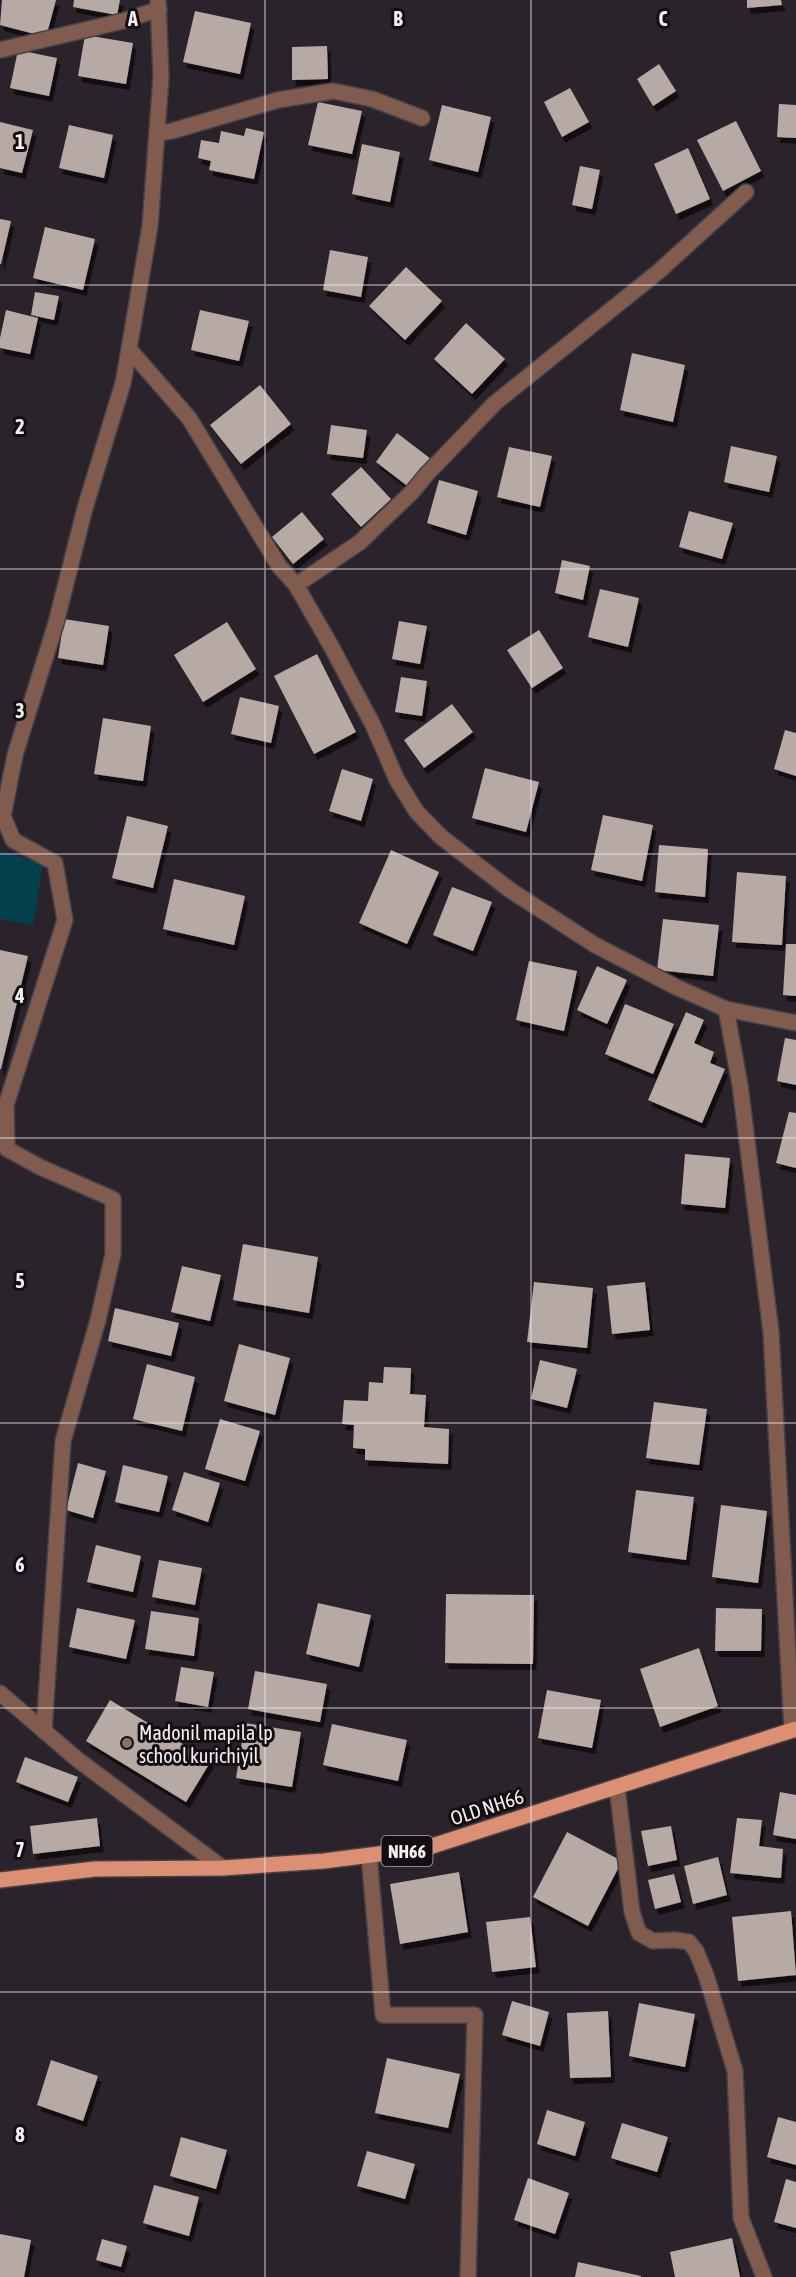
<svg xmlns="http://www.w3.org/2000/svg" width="796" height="2277" font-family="'Asap Condensed',sans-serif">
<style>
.water{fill:#03404e}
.building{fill:#b7a9a3;filter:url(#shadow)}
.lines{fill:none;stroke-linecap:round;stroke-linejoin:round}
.minor-casing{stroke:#474047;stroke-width:18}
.primary-casing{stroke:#474047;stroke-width:18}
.minor{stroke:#815c4e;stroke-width:15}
.primary{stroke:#dc8f72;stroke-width:15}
.grid{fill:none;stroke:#f4eff4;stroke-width:1.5;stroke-opacity:0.55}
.education-dot{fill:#8d6e63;stroke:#120e11;stroke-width:2}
.labels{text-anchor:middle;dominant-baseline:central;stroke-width:6;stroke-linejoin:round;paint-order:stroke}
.shield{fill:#120e11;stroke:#b0acb0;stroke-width:1.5}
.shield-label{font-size:18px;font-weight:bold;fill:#f4eff4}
.poi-label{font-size:20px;fill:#f4eff4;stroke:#120e11;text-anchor:start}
.street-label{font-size:20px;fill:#f4eff4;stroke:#120e11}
.grid-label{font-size:20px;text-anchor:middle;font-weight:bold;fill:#f4eff4;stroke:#120e11;stroke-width:6;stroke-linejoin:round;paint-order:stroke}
</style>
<defs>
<filter id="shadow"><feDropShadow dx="3.5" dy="6" stdDeviation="0" flood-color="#0009"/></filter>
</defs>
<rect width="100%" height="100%" fill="#2b232b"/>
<!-- water -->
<polygon class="water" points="0,851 43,863 33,925 0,919"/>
<!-- building -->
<g class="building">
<polygon points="2,0 56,0 46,37 0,25"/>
<polygon points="74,0 120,0 117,15 73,7"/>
<polygon points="747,0 781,0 782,5 747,8"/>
<polygon points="195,11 251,23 240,74 183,62"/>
<polygon points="85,35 133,43 126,84 78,76"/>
<polygon points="327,46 328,79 292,80 292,47"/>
<polygon points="18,50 57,58 49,96 10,88"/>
<polygon points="659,64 676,91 653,106 637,79"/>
<polygon points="570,88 589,122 562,137 544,102"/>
<polygon points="318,102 362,111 352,154 308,145"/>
<polygon points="779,104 796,105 796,138 777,137"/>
<polygon points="442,105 491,117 478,172 429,160"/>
<polygon points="736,121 761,171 723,191 697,140"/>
<polygon points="0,122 33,130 22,173 0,168"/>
<polygon points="69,125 113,135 104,178 59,168"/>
<polygon points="246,128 264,132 254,179 209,170 211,161 198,158 201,140 219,143 221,131 244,136"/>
<polygon points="362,144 400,152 390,202 352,194"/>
<polygon points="688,148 710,199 676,214 654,164"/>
<polygon points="580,166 600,170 592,209 572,205"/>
<polygon points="0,219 11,221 1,264 0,264"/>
<polygon points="45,227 95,239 83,290 33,278"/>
<polygon points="330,250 368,257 361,297 323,290"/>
<polygon points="406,267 442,301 405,340 369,306"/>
<polygon points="35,292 59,296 54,320 31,315"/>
<polygon points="6,310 38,318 30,354 0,348 0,338"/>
<polygon points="200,310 249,321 239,361 191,350"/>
<polygon points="466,323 505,359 472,394 434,359"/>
<polygon points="632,353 685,365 673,422 620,410"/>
<polygon points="260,385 291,424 241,464 210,425"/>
<polygon points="331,425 367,430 363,458 327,454"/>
<polygon points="397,433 431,459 410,488 376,462"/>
<polygon points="731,446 777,456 769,492 724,482"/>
<polygon points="509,447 552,456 540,507 497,497"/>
<polygon points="361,467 391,499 361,527 331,494"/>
<polygon points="439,480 478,491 466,535 427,523"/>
<polygon points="689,511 733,523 722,559 679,547"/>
<polygon points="302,512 324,539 293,564 272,537"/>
<polygon points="562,560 590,566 583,600 555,593"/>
<polygon points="600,589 639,598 628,647 588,637"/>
<polygon points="64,619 109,626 103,665 58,658"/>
<polygon points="399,621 427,626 420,664 392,659"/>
<polygon points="227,622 256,669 203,702 174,655"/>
<polygon points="539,630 563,668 532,688 507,650"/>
<polygon points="317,654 356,732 314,754 274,676"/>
<polygon points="401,677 427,681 422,716 395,712"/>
<polygon points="240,697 279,706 271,743 231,734"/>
<polygon points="452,704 473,732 424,768 404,740"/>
<polygon points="103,718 151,726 143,781 94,774"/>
<polygon points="785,730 796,733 796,776 774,769"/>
<polygon points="485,768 539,782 526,832 472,818"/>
<polygon points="342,769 373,779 361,821 329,811"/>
<polygon points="603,815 653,825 642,881 591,870"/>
<polygon points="127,816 168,826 153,888 112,878"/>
<polygon points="659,845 708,849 705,897 655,892"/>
<polygon points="391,850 439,872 407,944 359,923"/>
<polygon points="737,872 786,876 782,945 732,942"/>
<polygon points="174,879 245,896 234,945 163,929"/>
<polygon points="452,887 492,902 473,951 433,935"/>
<polygon points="663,919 719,925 713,976 657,970"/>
<polygon points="786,944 796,944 796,996 783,995"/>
<polygon points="0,950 28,956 1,1069 0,1069"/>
<polygon points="529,961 577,971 564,1031 516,1020"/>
<polygon points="597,966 627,980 607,1024 577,1010"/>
<polygon points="625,1004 674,1024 653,1074 605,1054"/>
<polygon points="686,1012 704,1020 694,1043 714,1052 710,1063 725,1069 702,1123 648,1100"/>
<polygon points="785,1038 796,1040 796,1085 777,1081"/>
<polygon points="789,1112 796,1113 796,1168 776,1163"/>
<polygon points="685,1154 730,1158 725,1208 681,1204"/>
<polygon points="243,1244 318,1257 309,1313 233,1300"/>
<polygon points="182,1266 221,1275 210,1321 171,1312"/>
<polygon points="534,1282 593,1288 587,1348 527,1342"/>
<polygon points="645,1282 650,1330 612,1334 607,1286"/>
<polygon points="115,1308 179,1323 171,1356 108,1341"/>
<polygon points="239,1344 290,1358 275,1415 224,1401"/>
<polygon points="540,1360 577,1369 567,1408 531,1399"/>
<polygon points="147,1364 195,1377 182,1431 133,1419"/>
<polygon points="384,1367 411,1368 410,1394 426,1395 424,1427 449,1429 448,1464 365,1460 365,1449 353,1448 354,1425 342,1424 344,1400 368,1401 369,1382 383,1383"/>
<polygon points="654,1402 707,1409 699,1465 646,1458"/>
<polygon points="220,1419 260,1431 245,1481 205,1469"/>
<polygon points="78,1463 106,1471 93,1518 66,1510"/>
<polygon points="123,1465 168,1476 159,1512 115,1502"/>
<polygon points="184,1472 220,1483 208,1522 172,1510"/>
<polygon points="636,1490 694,1497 686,1560 628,1552"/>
<polygon points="721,1505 767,1511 758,1583 712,1577"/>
<polygon points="96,1545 141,1556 133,1592 87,1582"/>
<polygon points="159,1560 202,1568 195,1605 152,1597"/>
<polygon points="446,1594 534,1595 533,1664 445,1663"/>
<polygon points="318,1603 371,1615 359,1667 306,1654"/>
<polygon points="77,1608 135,1620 126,1659 69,1647"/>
<polygon points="716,1608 762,1609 761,1651 715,1651"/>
<polygon points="151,1611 199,1618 194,1656 145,1649"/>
<polygon points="699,1648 718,1706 660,1727 640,1669"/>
<polygon points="181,1667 214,1672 208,1707 175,1701"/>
<polygon points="255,1671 327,1684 320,1722 248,1709"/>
<polygon points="547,1690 601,1700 592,1748 538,1738"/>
<polygon points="110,1700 211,1761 186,1802 86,1741"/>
<polygon points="245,1723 301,1732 292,1787 236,1778"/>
<polygon points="332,1724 407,1740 398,1781 323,1765"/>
<polygon points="25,1757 78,1777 68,1802 16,1782"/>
<polygon points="780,1792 796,1795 796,1839 773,1835"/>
<polygon points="97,1818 100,1846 33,1854 30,1826"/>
<polygon points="737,1818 762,1820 759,1846 783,1849 781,1878 730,1873"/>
<polygon points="671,1826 677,1860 648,1866 641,1831"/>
<polygon points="567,1832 622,1861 588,1926 533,1897"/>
<polygon points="718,1857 727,1895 693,1904 684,1866"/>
<polygon points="459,1872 468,1932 400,1944 390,1884"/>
<polygon points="674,1874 681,1902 655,1909 648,1880"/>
<polygon points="791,1911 796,1975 738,1981 732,1917"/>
<polygon points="530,1917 536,1967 492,1972 486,1922"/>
<polygon points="512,2001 549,2012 540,2046 502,2035"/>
<polygon points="639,2003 695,2014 685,2067 629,2056"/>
<polygon points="608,2011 611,2077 570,2078 567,2013"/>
<polygon points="387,2058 460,2074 448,2128 375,2113"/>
<polygon points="51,2060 98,2076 83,2121 37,2105"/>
<polygon points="547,2110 585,2122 575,2156 537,2144"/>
<polygon points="778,2117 796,2122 796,2165 767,2157"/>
<polygon points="622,2123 668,2137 657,2172 611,2158"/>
<polygon points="181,2137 227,2150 216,2189 170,2176"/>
<polygon points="367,2151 415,2164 405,2199 357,2186"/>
<polygon points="528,2178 569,2193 555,2234 514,2220"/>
<polygon points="786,2179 796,2182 796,2228 774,2222"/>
<polygon points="154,2185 199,2197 189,2236 143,2223"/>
<polygon points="0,2234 31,2240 24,2277 0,2277"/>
<polygon points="732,2238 740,2277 675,2277 670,2252"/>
<polygon points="102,2239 127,2246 121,2267 96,2260"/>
<polygon points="578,2262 641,2276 641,2277 575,2277"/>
</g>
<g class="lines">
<!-- minor casing -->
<g class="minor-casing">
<g id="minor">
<polyline points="0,50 123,21 159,9"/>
<polyline points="157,134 172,131 278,100 333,91 372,99 422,118"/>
<polyline points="129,349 189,418 279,566 296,585 331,646 373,725 397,780 416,811 440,836 510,890 595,945 676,987 726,1009 796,1023"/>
<polyline points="296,585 359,543 413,491 427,474 495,403 658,272 746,192"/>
<polyline points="726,1009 740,1085 771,1332 792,1730"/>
<polyline points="0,1693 78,1760 223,1868"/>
<polyline points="44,1731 63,1441 98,1320 113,1254 113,1199 40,1167 7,1149 6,1105 65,920 55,863 13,840 3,816 15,755 56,623 85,508 123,383 129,349 150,226 161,77 158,0"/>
<polyline points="617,1787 632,1912 639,1933 653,1941 675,1940 689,1942 696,1951 706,1975 735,2071 741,2218 764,2277"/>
<polyline points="369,1855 383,2015 475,2015 468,2277"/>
</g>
</g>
<!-- primary casing -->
<g class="primary-casing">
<polyline id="primary" points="0,1880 95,1869 223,1868 324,1861 426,1848 796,1729"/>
</g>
<!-- minor -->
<use href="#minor" class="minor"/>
<!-- primary -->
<use href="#primary" class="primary"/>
</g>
<!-- grid -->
<path class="grid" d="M265,0V2277M531,0V2277M0,285H796M0,569H796M0,854H796M0,1138H796M0,1423H796M0,1708H796M0,1992H796"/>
<!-- markers -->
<circle class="education-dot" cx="127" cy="1743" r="6"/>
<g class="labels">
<!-- shield labels -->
<rect class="shield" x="381.5" y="1836" width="51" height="30" rx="4.5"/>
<g class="shield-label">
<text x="407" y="1851">NH66</text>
</g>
<!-- poi labels -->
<g class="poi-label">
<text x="139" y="1732">Madonil mapila lp<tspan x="139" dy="23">school kurichiyil</tspan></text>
</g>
<!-- street labels -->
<g class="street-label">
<text transform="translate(487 1807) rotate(-18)">OLD NH66</text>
</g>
</g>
<g class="grid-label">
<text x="133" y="26">A</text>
<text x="398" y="26">B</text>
<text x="663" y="26">C</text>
<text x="20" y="149">1</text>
<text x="20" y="434">2</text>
<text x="20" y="718">3</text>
<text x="20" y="1003">4</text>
<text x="20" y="1288">5</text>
<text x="20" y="1572">6</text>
<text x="20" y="1857">7</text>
<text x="20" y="2142">8</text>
</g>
</svg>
